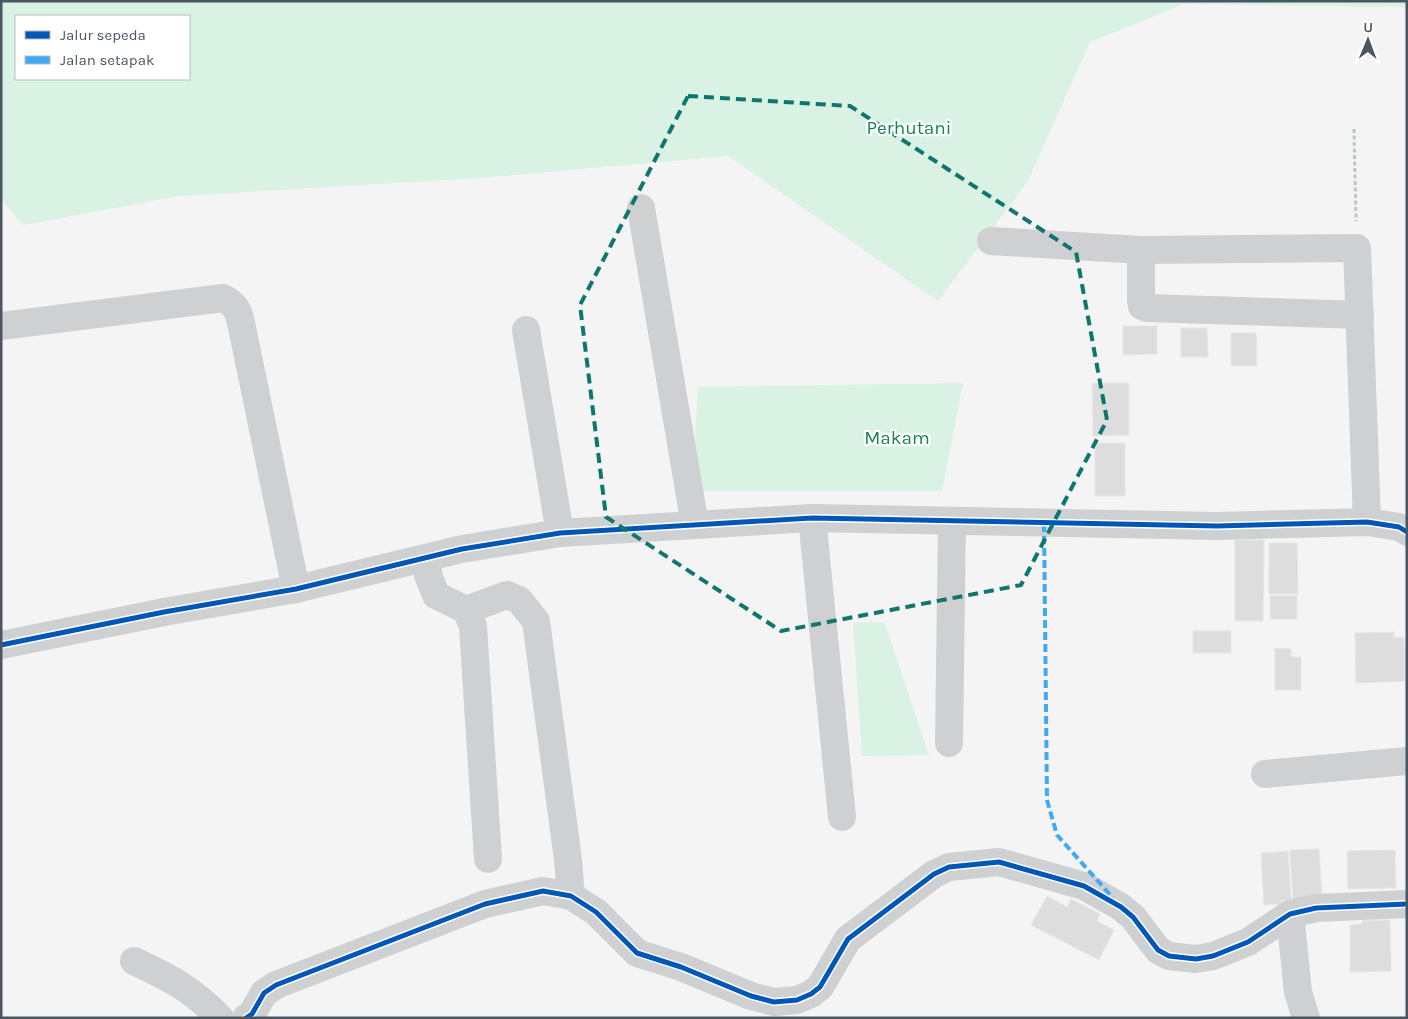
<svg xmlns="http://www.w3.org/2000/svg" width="1408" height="1019" font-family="Karla,sans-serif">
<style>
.green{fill:#d9f2e3;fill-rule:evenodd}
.building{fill:#ddddde;stroke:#e5e6e7}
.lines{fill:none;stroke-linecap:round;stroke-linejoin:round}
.path{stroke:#bcc7c4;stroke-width:3;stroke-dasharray:4 2.5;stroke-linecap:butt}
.minor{stroke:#ced0d2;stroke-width:28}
.quiet{stroke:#3fa9f5;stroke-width:4;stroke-dasharray:8 4;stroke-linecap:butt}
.cycleway-casing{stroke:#fff;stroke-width:8}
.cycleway{stroke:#0057b8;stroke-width:5}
.marked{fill:none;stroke:#0f766e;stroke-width:4;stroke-dasharray:10 6;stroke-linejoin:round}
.labels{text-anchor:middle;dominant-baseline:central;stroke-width:4.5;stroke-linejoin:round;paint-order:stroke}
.park-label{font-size:19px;fill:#17864f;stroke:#fff}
</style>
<rect width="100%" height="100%" fill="#f4f4f4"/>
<!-- green -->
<g class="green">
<path d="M1,1H1407V7L1184,4L1090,42L1028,181L938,301L728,156L479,178L180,196L23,225L1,199ZM16,16H189V79H16Z"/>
<polygon points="963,383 942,491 692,491 698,387"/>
<polygon points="853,622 885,623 929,755 862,756"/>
</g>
<!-- building -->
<g class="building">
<polygon points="1123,326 1157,326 1157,354 1123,355"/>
<polygon points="1181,328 1207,328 1208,357 1181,357"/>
<polygon points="1231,333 1256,333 1257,366 1231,366"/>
<polygon points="1092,383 1129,383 1129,435 1093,436"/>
<rect x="1095" y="443" width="30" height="53"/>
<polygon points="1235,540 1264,540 1263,621 1235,621"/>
<polygon points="1269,543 1297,543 1298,594 1269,594"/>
<rect x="1270" y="596" width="27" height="23"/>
<rect x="1193" y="631" width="38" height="22"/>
<polygon points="1394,632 1394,638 1404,637 1405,681 1356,683 1355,633"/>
<polygon points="1275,648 1291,649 1291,657 1301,657 1301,690 1275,690"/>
<polygon points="1319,849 1322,899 1293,900 1290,850"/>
<polygon points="1395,850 1396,888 1348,889 1347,851"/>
<polygon points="1288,851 1291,900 1281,900 1281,904 1264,905 1261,853"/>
<polygon points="1047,896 1067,907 1071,899 1100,914 1097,921 1114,930 1099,960 1031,925"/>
<polygon points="1390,920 1391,971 1350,972 1350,925 1362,924 1362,921"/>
</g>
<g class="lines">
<!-- path -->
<polyline class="path" points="1354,129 1356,221"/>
<!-- minor -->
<g class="minor">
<polyline points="641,208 695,525"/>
<polyline points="991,241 1141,250 1357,248 1367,522"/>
<polyline points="1141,250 1141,301 1142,306 1147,308 1360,315"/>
<path d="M1,326L223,298C233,303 237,308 240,318L296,589"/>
<polyline points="526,330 560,533"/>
<polyline points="812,518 842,817"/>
<polyline points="428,558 428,575 436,595 466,610 473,626 488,859"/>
<polyline points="466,610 507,595 519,600 536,621 568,860 571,896"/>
<polyline points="1,645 164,612 296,589 462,549 560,533 812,518 1217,526 1367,522 1399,527 1407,532"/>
<polyline points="949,743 952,521"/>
<polyline points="1265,774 1407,761"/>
<polyline points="1290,914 1298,992 1306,1018"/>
<path d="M134,961C170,978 192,989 220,1018"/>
<polyline points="246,1018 252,1014 264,993 276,985 485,904 543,891 571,896 596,912 637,953 681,967 751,996 774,1002 797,1000 811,994 820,987 848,939 934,874 949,867 999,862 1084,886 1121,907 1133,917 1158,950 1169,956 1196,959 1213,956 1248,942 1290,914 1316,908 1407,904"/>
</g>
<!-- quiet -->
<polyline class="quiet" points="1044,524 1047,800 1057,835 1113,898"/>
<!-- cycleway casing -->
<g class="cycleway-casing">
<g id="cycleway">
<polyline points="1,645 164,612 296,589 462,549 560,533 812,518 1217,526 1367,522 1399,527 1407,532"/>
<polyline points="246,1018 252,1014 264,993 276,985 485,904 543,891 571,896 596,912 637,953 681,967 751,996 774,1002 797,1000 811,994 820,987 848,939 934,874 949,867 999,862 1084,886 1121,907 1133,917 1158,950 1169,956 1196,959 1213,956 1248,942 1290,914 1316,908 1407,904"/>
</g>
</g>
<!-- cycleway -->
<use href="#cycleway" class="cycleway"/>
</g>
<!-- marked area -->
<path class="marked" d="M688,96L850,106L1076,252L1107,420L1021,585L781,631L606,517L580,305Z"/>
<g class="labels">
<!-- park labels -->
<g class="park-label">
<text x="909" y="128">Perhutani</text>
<text x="897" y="438">Makam</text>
</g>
</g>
<!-- border -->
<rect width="1408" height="1019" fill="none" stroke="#4a5661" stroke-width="5"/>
<!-- legend -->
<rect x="15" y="15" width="175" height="65" fill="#ffffff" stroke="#b7bbc0"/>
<rect x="25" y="31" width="25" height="8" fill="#0057b8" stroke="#b7bbc0"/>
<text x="60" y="40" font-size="15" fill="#4a5661">Jalur sepeda</text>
<rect x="25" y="56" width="25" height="8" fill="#3fa9f5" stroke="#b7bbc0"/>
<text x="60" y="65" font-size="15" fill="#4a5661">Jalan setapak</text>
<!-- north arrow -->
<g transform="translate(1368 40) rotate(1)" stroke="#ffffff" stroke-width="4" paint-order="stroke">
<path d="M0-4L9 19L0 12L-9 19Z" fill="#4a5661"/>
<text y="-8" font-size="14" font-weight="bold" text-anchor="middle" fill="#4a5661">U</text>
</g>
</svg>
